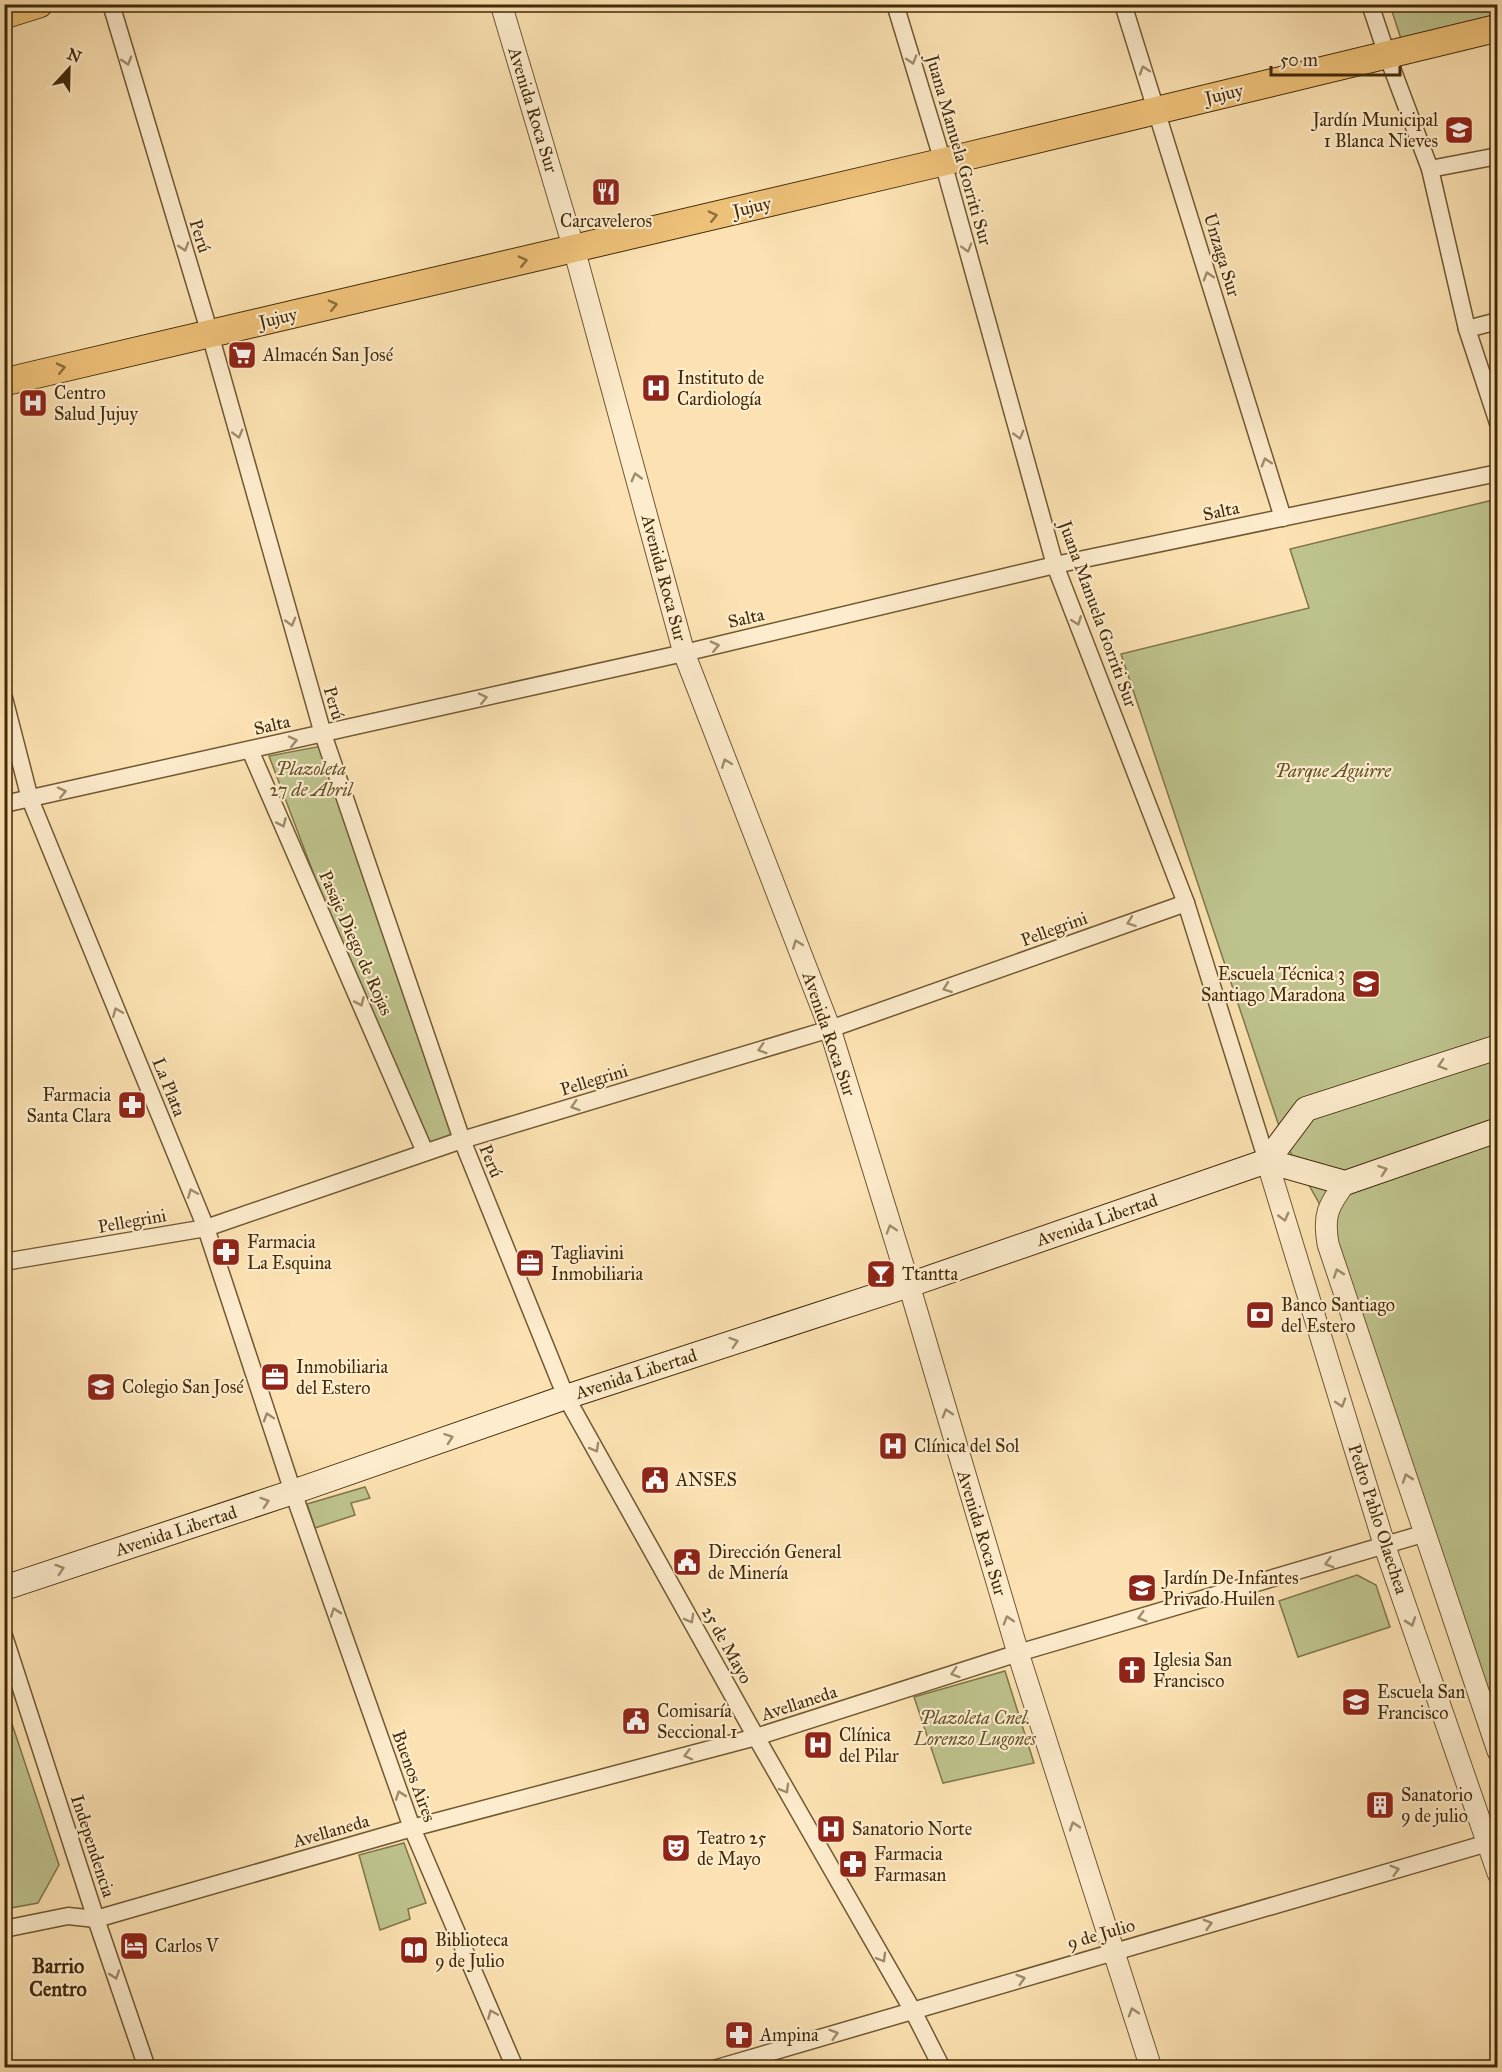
<svg xmlns="http://www.w3.org/2000/svg" width="1502" height="2072" font-family="'IM FELL Great Primer',serif">
<style>
.green{fill:#bec38d;stroke:#80764a;stroke-width:1.5}
.lines{fill:none;stroke-linecap:round;stroke-linejoin:round}
.minor-casing{stroke:#705832;stroke-width:19}
.tertiary-casing{stroke:#705832;stroke-width:23}
.secondary-casing{stroke:#422a08;stroke-width:26}
.primary-casing{stroke:#422a08;stroke-width:29}
.minor{stroke:#fdeccd;stroke-width:16}
.tertiary{stroke:#fdeccd;stroke-width:21}
.secondary{stroke:#fdeccd;stroke-width:24}
.primary{stroke:#eec179;stroke-width:27}
.oneway{stroke:#a08b6a}
.oneway2{stroke:#8f6e3b}
.labels{text-anchor:middle;dominant-baseline:central;stroke-width:4.5;stroke-linejoin:round;paint-order:stroke}
.street-label{font-size:18px;fill:#422a08;stroke:#fdeccd}
.poi-label{font-size:18px;fill:#422a08;stroke:#fdeccd;text-anchor:start}
.park-label{font-size:18px;font-style:italic;fill:#615029;stroke:#fdeccd}
.neighbourhood-label{font-size:20px;font-weight:bold;fill:#422a08;stroke:#fdeccd}
</style>
<rect width="100%" height="100%" fill="#fce2b2"/>
<filter id="stains"><feTurbulence type="fractalNoise" baseFrequency=".00333" numOctaves="4"/><feColorMatrix values="0 0 0 0 .2 0 0 0 0 .09 0 0 0 0 .02 0 0 0 .5 -.17"/></filter>
<radialGradient id="worn" r=".72"><stop offset=".6" stop-color="#630" stop-opacity="0"/><stop offset="1" stop-color="#630" stop-opacity=".3"/></radialGradient>
<!-- green -->
<g class="green">
<polygon points="1390,5 1497,5 1497,17 1402,42"/>
<polygon points="1497,499 1497,1720 1319,1203 1284,1141 1121,654 1309,608 1290,549"/>
<polygon points="332,744 456,1140 418,1149 269,756"/>
<polygon points="365,1487 370,1498 351,1503 355,1515 315,1528 307,1504"/>
<polygon points="1357,1575 1376,1585 1390,1627 1298,1657 1279,1601"/>
<polygon points="1005,1671 1034,1763 943,1783 914,1697"/>
<polygon points="4,1700 59,1865 38,1903 5,1909"/>
<polygon points="404,1843 426,1903 408,1909 410,1919 380,1930 359,1855"/>
</g>
<g class="lines">
<!-- minor casing -->
<g class="minor-casing">
<g id="minor">
<polyline points="111,4 210,334 323,734 462,1140 566,1397 756,1737 913,2011 942,2068"/>
<polyline points="895,4 943,162 1055,565 1186,903 1267,1161"/>
<polyline points="1123,4 1283,518"/>
<polyline points="1370,4 1387,55 1430,169 1467,329 1498,423"/>
<polyline points="1430,169 1498,156"/>
<polyline points="1467,329 1498,321"/>
<polyline points="4,698 30,799 206,1228 293,1492 412,1828 515,2068"/>
<polyline points="250,750 425,1152"/>
<polyline points="4,804 684,653 1055,565 1498,473"/>
<polyline points="4,1262 206,1228 462,1140 830,1029 1186,903"/>
<polyline points="4,1636 96,1919 147,2068"/>
<polyline points="4,1929 68,1916 96,1919 412,1828 756,1737 1018,1653 1426,1533"/>
<polyline points="717,2068 1498,1840"/>
</g>
</g>
<!-- tertiary casing -->
<g class="tertiary-casing">
<g id="tertiary">
<polyline points="501,4 574,249 684,653 830,1029 909,1285 1018,1653 1151,2068"/>
<polyline points="1267,1161 1385,1547 1498,1873"/>
<path d="M1345,1183C1328,1206 1323,1215 1328,1244L1498,1751"/>
</g>
</g>
<!-- secondary casing -->
<g class="secondary-casing">
<g id="secondary">
<polyline points="1267,1161 1306,1109 1498,1047"/>
<polyline points="1267,1161 1345,1183 1498,1130"/>
<polyline points="4,1588 293,1492 566,1397 909,1285 1267,1161"/>
</g>
</g>
<!-- primary casing -->
<g class="primary-casing">
<g id="primary">
<polyline points="4,15 39,4"/>
<polyline points="4,382 943,162 1498,28"/>
</g>
</g>
<!-- minor -->
<use href="#minor" class="minor"/>
<!-- tertiary -->
<use href="#tertiary" class="tertiary"/>
<!-- secondary -->
<use href="#secondary" class="secondary"/>
<!-- primary -->
<use href="#primary" class="primary"/>
</g>
<!-- one-way arrows -->
<defs><path id="oneway-chevron" d="M-2-3.5L2.5 0L-2 3.5" fill="none" stroke-width="1.6" stroke-linecap="round" stroke-linejoin="round" transform="scale(1.5)"/></defs>
<g class="oneway">
<use href="#oneway-chevron" transform="translate(912 60) rotate(73)"/>
<use href="#oneway-chevron" transform="translate(127 61) rotate(73)"/>
<use href="#oneway-chevron" transform="translate(1144 70) rotate(-108)"/>
<use href="#oneway-chevron" transform="translate(184 247) rotate(73)"/>
<use href="#oneway-chevron" transform="translate(967 248) rotate(74)"/>
<use href="#oneway-chevron" transform="translate(1208 276) rotate(-107)"/>
<use href="#oneway-chevron" transform="translate(238 434) rotate(74)"/>
<use href="#oneway-chevron" transform="translate(1019 435) rotate(74)"/>
<use href="#oneway-chevron" transform="translate(1266 462) rotate(-107)"/>
<use href="#oneway-chevron" transform="translate(636 477) rotate(-105)"/>
<use href="#oneway-chevron" transform="translate(1077 621) rotate(69)"/>
<use href="#oneway-chevron" transform="translate(291 622) rotate(74)"/>
<use href="#oneway-chevron" transform="translate(715 646) rotate(-13)"/>
<use href="#oneway-chevron" transform="translate(483 698) rotate(-13)"/>
<use href="#oneway-chevron" transform="translate(293 741) rotate(-13)"/>
<use href="#oneway-chevron" transform="translate(726 763) rotate(-111)"/>
<use href="#oneway-chevron" transform="translate(62 792) rotate(-13)"/>
<use href="#oneway-chevron" transform="translate(282 823) rotate(66)"/>
<use href="#oneway-chevron" transform="translate(1131 922) rotate(160)"/>
<use href="#oneway-chevron" transform="translate(797 944) rotate(-111)"/>
<use href="#oneway-chevron" transform="translate(947 988) rotate(160)"/>
<use href="#oneway-chevron" transform="translate(360 1002) rotate(66)"/>
<use href="#oneway-chevron" transform="translate(117 1012) rotate(-112)"/>
<use href="#oneway-chevron" transform="translate(762 1049) rotate(163)"/>
<use href="#oneway-chevron" transform="translate(1442 1065) rotate(162)"/>
<use href="#oneway-chevron" transform="translate(575 1106) rotate(163)"/>
<use href="#oneway-chevron" transform="translate(1383 1170) rotate(-19)"/>
<use href="#oneway-chevron" transform="translate(192 1193) rotate(-112)"/>
<use href="#oneway-chevron" transform="translate(1284 1217) rotate(75)"/>
<use href="#oneway-chevron" transform="translate(891 1229) rotate(-107)"/>
<use href="#oneway-chevron" transform="translate(1338 1273) rotate(-109)"/>
<use href="#oneway-chevron" transform="translate(734 1342) rotate(-18)"/>
<use href="#oneway-chevron" transform="translate(1341 1403) rotate(73)"/>
<use href="#oneway-chevron" transform="translate(947 1413) rotate(-107)"/>
<use href="#oneway-chevron" transform="translate(268 1417) rotate(-108)"/>
<use href="#oneway-chevron" transform="translate(449 1438) rotate(-19)"/>
<use href="#oneway-chevron" transform="translate(595 1448) rotate(61)"/>
<use href="#oneway-chevron" transform="translate(1407 1478) rotate(-109)"/>
<use href="#oneway-chevron" transform="translate(265 1502) rotate(-18)"/>
<use href="#oneway-chevron" transform="translate(1329 1563) rotate(164)"/>
<use href="#oneway-chevron" transform="translate(60 1569) rotate(-18)"/>
<use href="#oneway-chevron" transform="translate(335 1612) rotate(-109)"/>
<use href="#oneway-chevron" transform="translate(1142 1617) rotate(164)"/>
<use href="#oneway-chevron" transform="translate(690 1619) rotate(61)"/>
<use href="#oneway-chevron" transform="translate(1008 1620) rotate(-107)"/>
<use href="#oneway-chevron" transform="translate(1411 1622) rotate(71)"/>
<use href="#oneway-chevron" transform="translate(955 1673) rotate(162)"/>
<use href="#oneway-chevron" transform="translate(688 1755) rotate(165)"/>
<use href="#oneway-chevron" transform="translate(785 1789) rotate(60)"/>
<use href="#oneway-chevron" transform="translate(400 1795) rotate(-109)"/>
<use href="#oneway-chevron" transform="translate(1074 1826) rotate(-108)"/>
<use href="#oneway-chevron" transform="translate(1395 1870) rotate(-16)"/>
<use href="#oneway-chevron" transform="translate(1208 1924) rotate(-16)"/>
<use href="#oneway-chevron" transform="translate(882 1958) rotate(60)"/>
<use href="#oneway-chevron" transform="translate(115 1975) rotate(71)"/>
<use href="#oneway-chevron" transform="translate(1021 1979) rotate(-17)"/>
<use href="#oneway-chevron" transform="translate(1133 2012) rotate(-107)"/>
<use href="#oneway-chevron" transform="translate(492 2014) rotate(-113)"/>
<use href="#oneway-chevron" transform="translate(834 2034) rotate(-16)"/>
</g>
<g class="oneway2">
<use href="#oneway-chevron" transform="translate(713 216) rotate(-13)"/>
<use href="#oneway-chevron" transform="translate(523 261) rotate(-13)"/>
<use href="#oneway-chevron" transform="translate(333 305) rotate(-13)"/>
<use href="#oneway-chevron" transform="translate(61 368) rotate(-13)"/>
</g>
<!-- icons -->
<defs>
<g id="school-square" transform="scale(1.5)"><rect x="-9" y="-9" width="18" height="18" rx="4" fill="#8f2418" stroke="#fdeccd"/><path d="M0-5L7-2L0 1L-7-2ZM-4 1L0 2.5L4 1V4Q0 6-4 4Z" fill="#fff"/></g>
<g id="restaurant-square" transform="scale(1.5)"><rect x="-9" y="-9" width="18" height="18" rx="4" fill="#8f2418" stroke="#fdeccd"/><path d="M-5-6h1v4h1v-4h1v4h1v-4h1v5L-1.5 .5V6h-2V.5L-5-1ZM5-6V6H3V1.5H1.5Q1.5-4 5-6Z" fill="#fff"/></g>
<g id="supermarket-square" transform="scale(1.5)"><rect x="-9" y="-9" width="18" height="18" rx="4" fill="#8f2418" stroke="#fdeccd"/><path d="M-6-5.5h2.5l.6 2H6L4.5 2H-2.5L-4.4-4H-6ZM-1.5 3.2a1.3 1.3 0 1 0 .1 0ZM3 3.2a1.3 1.3 0 1 0 .1 0Z" fill="#fff"/></g>
<g id="hospital-square" transform="scale(1.5)"><rect x="-9" y="-9" width="18" height="18" rx="4" fill="#8f2418" stroke="#fdeccd"/><path d="M-5-5h3v3.5h4V-5h3V5h-3V1.5h-4V5h-3Z" fill="#fff"/></g>
<g id="pharmacy-square" transform="scale(1.5)"><rect x="-9" y="-9" width="18" height="18" rx="4" fill="#8f2418" stroke="#fdeccd"/><path d="M-2-6h4v4h4v4h-4v4h-4v-4h-4v-4h4Z" fill="#fff"/></g>
<g id="office-square" transform="scale(1.5)"><rect x="-9" y="-9" width="18" height="18" rx="4" fill="#8f2418" stroke="#fdeccd"/><path d="M-6-3h4V-5.5h4V-3h4V5H-6ZM-1-4.5V-3h2v-1.5ZM-6 0V1H6V0Z" fill="#fff"/></g>
<g id="bar-square" transform="scale(1.5)"><rect x="-9" y="-9" width="18" height="18" rx="4" fill="#8f2418" stroke="#fdeccd"/><path d="M-6-5H6L.8 .8V4.5H3.5V6h-7V4.5H-.8V.8Z" fill="#fff"/></g>
<g id="bank-square" transform="scale(1.5)"><rect x="-9" y="-9" width="18" height="18" rx="4" fill="#8f2418" stroke="#fdeccd"/><path d="M-6-4H6V4H-6ZM0-2.3a2.3 2.3 0 1 0 0 4.6a2.3 2.3 0 1 0 0-4.6Z" fill="#fff"/></g>
<g id="civic-square" transform="scale(1.5)"><rect x="-9" y="-9" width="18" height="18" rx="4" fill="#8f2418" stroke="#fdeccd"/><path d="M-.6-6.5H3V-4.5H.6V-3L4-1V1h2V6H-6V1h2V-1L-.6-3ZM-1.2 2.5V6h2.4V2.5Z" fill="#fff"/></g>
<g id="church-square" transform="scale(1.5)"><rect x="-9" y="-9" width="18" height="18" rx="4" fill="#8f2418" stroke="#fdeccd"/><path d="M-1.2-6h2.4v3.5h3.3v2.4h-3.3V6h-2.4V-.1h-3.3v-2.4h3.3Z" fill="#fff"/></g>
<g id="building-square" transform="scale(1.5)"><rect x="-9" y="-9" width="18" height="18" rx="4" fill="#8f2418" stroke="#fdeccd"/><path d="M-4-6H4V6H1V3H-1V6H-4ZM-2.5-4.3h1.7v1.8h-1.7ZM.8-4.3h1.7v1.8H.8ZM-2.5-1h1.7V.8h-1.7ZM.8-1h1.7V.8H.8Z" fill="#fff"/></g>
<g id="theatre-square" transform="scale(1.5)"><rect x="-9" y="-9" width="18" height="18" rx="4" fill="#8f2418" stroke="#fdeccd"/><path d="M-5-5.5Q0-4 5-5.5V0Q5 5 0 6Q-5 5-5 0ZM-3.3-2.5H-1v1.5H-3.3ZM1-2.5H3.3v1.5H1ZM-2.8 1Q0 5.5 2.8 1Z" fill="#fff"/></g>
<g id="hotel-square" transform="scale(1.5)"><rect x="-9" y="-9" width="18" height="18" rx="4" fill="#8f2418" stroke="#fdeccd"/><path d="M-6-4.5h1.5V1H6V5H4.5V3h-9V5H-6ZM-4 0a1.8 1.8 0 1 1 3.6 0ZM.5 0V-2.5h3Q6-2.5 6 0Z" fill="#fff"/></g>
<g id="library-square" transform="scale(1.5)"><rect x="-9" y="-9" width="18" height="18" rx="4" fill="#8f2418" stroke="#fdeccd"/><path d="M-6-4Q-3-5.5-.7-3.5V5Q-3 3-6 4ZM6-4Q3-5.5 .7-3.5V5Q3 3 6 4Z" fill="#fff"/></g>
</defs>
<g fill-rule="evenodd">
<use href="#school-square" x="1459" y="130"/>
<use href="#restaurant-square" x="606" y="192"/>
<use href="#supermarket-square" x="242" y="355"/>
<use href="#hospital-square" x="656" y="388"/>
<use href="#hospital-square" x="33" y="403"/>
<use href="#school-square" x="1366" y="984"/>
<use href="#pharmacy-square" x="132" y="1105"/>
<use href="#pharmacy-square" x="226" y="1252"/>
<use href="#office-square" x="530" y="1263"/>
<use href="#bar-square" x="881" y="1274"/>
<use href="#bank-square" x="1260" y="1315"/>
<use href="#office-square" x="275" y="1377"/>
<use href="#school-square" x="101" y="1387"/>
<use href="#hospital-square" x="893" y="1446"/>
<use href="#civic-square" x="655" y="1480"/>
<use href="#civic-square" x="687" y="1562"/>
<use href="#school-square" x="1142" y="1588"/>
<use href="#church-square" x="1132" y="1670"/>
<use href="#school-square" x="1356" y="1702"/>
<use href="#civic-square" x="636" y="1721"/>
<use href="#hospital-square" x="818" y="1745"/>
<use href="#building-square" x="1380" y="1805"/>
<use href="#hospital-square" x="831" y="1829"/>
<use href="#theatre-square" x="676" y="1848"/>
<use href="#pharmacy-square" x="853" y="1864"/>
<use href="#hotel-square" x="134" y="1946"/>
<use href="#library-square" x="414" y="1950"/>
<use href="#pharmacy-square" x="739" y="2035"/>
</g>
<g class="labels">
<!-- street labels -->
<g class="street-label">
<text transform="translate(1224 94) rotate(-13)">Jujuy</text>
<text transform="translate(533 110) rotate(73)">Avenida Roca Sur</text>
<text transform="translate(959 150) rotate(74)">Juana Manuela Gorriti Sur</text>
<text transform="translate(752 207) rotate(-13)">Jujuy</text>
<text transform="translate(200 236) rotate(73)">Perú</text>
<text transform="translate(1222 255) rotate(73)">Unzaga Sur</text>
<text transform="translate(278 318) rotate(-13)">Jujuy</text>
<text transform="translate(1221 511) rotate(-12)">Salta</text>
<text transform="translate(664 578) rotate(75)">Avenida Roca Sur</text>
<text transform="translate(1098 614) rotate(70)">Juana Manuela Gorriti Sur</text>
<text transform="translate(746 618) rotate(-13)">Salta</text>
<text transform="translate(334 703) rotate(74)">Perú</text>
<text transform="translate(272 725) rotate(-13)">Salta</text>
<text transform="translate(1054 929) rotate(-20)">Pellegrini</text>
<text transform="translate(356 943) rotate(66)">Pasaje Diego de Rojas</text>
<text transform="translate(829 1034) rotate(71)">Avenida Roca Sur</text>
<text transform="translate(594 1080) rotate(-17)">Pellegrini</text>
<text transform="translate(169 1087) rotate(68)">La Plata</text>
<text transform="translate(491 1161) rotate(68)">Perú</text>
<text transform="translate(1097 1220) rotate(-19)">Avenida Libertad</text>
<text transform="translate(132 1221) rotate(-10)">Pellegrini</text>
<text transform="translate(636 1374) rotate(-18)">Avenida Libertad</text>
<text transform="translate(1378 1519) rotate(72)">Pedro Pablo Olaechea</text>
<text transform="translate(176 1531) rotate(-18)">Avenida Libertad</text>
<text transform="translate(982 1533) rotate(73)">Avenida Roca Sur</text>
<text transform="translate(727 1645) rotate(61)">25 de Mayo</text>
<text transform="translate(799 1703) rotate(-18)">Avellaneda</text>
<text transform="translate(414 1776) rotate(70)">Buenos Aires</text>
<text transform="translate(331 1831) rotate(-16)">Avellaneda</text>
<text transform="translate(93 1846) rotate(72)">Independencia</text>
<text transform="translate(1101 1934) rotate(-16)">9 de Julio</text>
</g>
<!-- poi labels -->
<g class="poi-label">
<text x="1438" y="120" text-anchor="end">Jardín Municipal<tspan x="1438" dy="21">1 Blanca Nieves</tspan></text>
<text x="606" y="221" text-anchor="middle">Carcaveleros</text>
<text x="263" y="355">Almacén San José</text>
<text x="677" y="378">Instituto de<tspan x="677" dy="21">Cardiología</tspan></text>
<text x="54" y="393">Centro<tspan x="54" dy="21">Salud Jujuy</tspan></text>
<text x="1345" y="974" text-anchor="end">Escuela Técnica 3<tspan x="1345" dy="21">Santiago Maradona</tspan></text>
<text x="111" y="1095" text-anchor="end">Farmacia<tspan x="111" dy="21">Santa Clara</tspan></text>
<text x="247" y="1242">Farmacia<tspan x="247" dy="21">La Esquina</tspan></text>
<text x="551" y="1253">Tagliavini<tspan x="551" dy="21">Inmobiliaria</tspan></text>
<text x="902" y="1274">Ttantta</text>
<text x="1281" y="1305">Banco Santiago<tspan x="1281" dy="21">del Estero</tspan></text>
<text x="296" y="1367">Inmobiliaria<tspan x="296" dy="21">del Estero</tspan></text>
<text x="122" y="1387">Colegio San José</text>
<text x="914" y="1446">Clínica del Sol</text>
<text x="676" y="1480">ANSES</text>
<text x="708" y="1552">Dirección General<tspan x="708" dy="21">de Minería</tspan></text>
<text x="1163" y="1578">Jardín De Infantes<tspan x="1163" dy="21">Privado Huilen</tspan></text>
<text x="1153" y="1660">Iglesia San<tspan x="1153" dy="21">Francisco</tspan></text>
<text x="1377" y="1692">Escuela San<tspan x="1377" dy="21">Francisco</tspan></text>
<text x="657" y="1711">Comisaría<tspan x="657" dy="21">Seccional 1</tspan></text>
<text x="839" y="1735">Clínica<tspan x="839" dy="21">del Pilar</tspan></text>
<text x="1401" y="1795">Sanatorio<tspan x="1401" dy="21">9 de julio</tspan></text>
<text x="852" y="1829">Sanatorio Norte</text>
<text x="697" y="1838">Teatro 25<tspan x="697" dy="21">de Mayo</tspan></text>
<text x="874" y="1854">Farmacia<tspan x="874" dy="21">Farmasan</tspan></text>
<text x="435" y="1940">Biblioteca<tspan x="435" dy="21">9 de Julio</tspan></text>
<text x="155" y="1946">Carlos V</text>
<text x="760" y="2035">Ampina</text>
</g>
<!-- park labels -->
<g class="park-label">
<text x="311" y="769">Plazoleta<tspan x="311" dy="21">27 de Abril</tspan></text>
<text x="1333" y="771">Parque Aguirre</text>
<text x="975" y="1718">Plazoleta Cnel.<tspan x="975" dy="21">Lorenzo Lugones</tspan></text>
</g>
<!-- neighbourhood labels -->
<g class="neighbourhood-label">
<text x="58" y="1966">Barrio<tspan x="58" dy="23">Centro</tspan></text>
</g>
</g>
<!-- margin -->
<rect width="1502" height="2072" fill="none" stroke="#fce2b2" stroke-width="24"/>
<rect x="6" y="6" width="1490" height="2060" fill="none" stroke="#422a08" stroke-width="3"/>
<rect x="12" y="12" width="1478" height="2048" fill="none" stroke="#422a08" stroke-width="1.5"/>
<!-- north arrow -->
<g transform="translate(69 69) rotate(22)" stroke="#fdeccd" stroke-width="4.5" paint-order="stroke">
<path d="M0-4.5L10 22L0 15L-10 22Z" fill="#422a08"/>
<text y="-9" font-size="16" font-weight="bold" text-anchor="middle" fill="#422a08">N</text>
</g>
<!-- scale -->
<path d="M1271 66v9h129v-9" fill="none" stroke="#422a08" stroke-width="3"/>
<text x="1280" y="66" font-size="18" fill="#422a08" stroke="#fdeccd" stroke-width="4.5" paint-order="stroke">50 m</text>
<rect width="100%" height="100%" filter="url(#stains)"/>
<rect width="100%" height="100%" fill="url(#worn)"/>
</svg>
